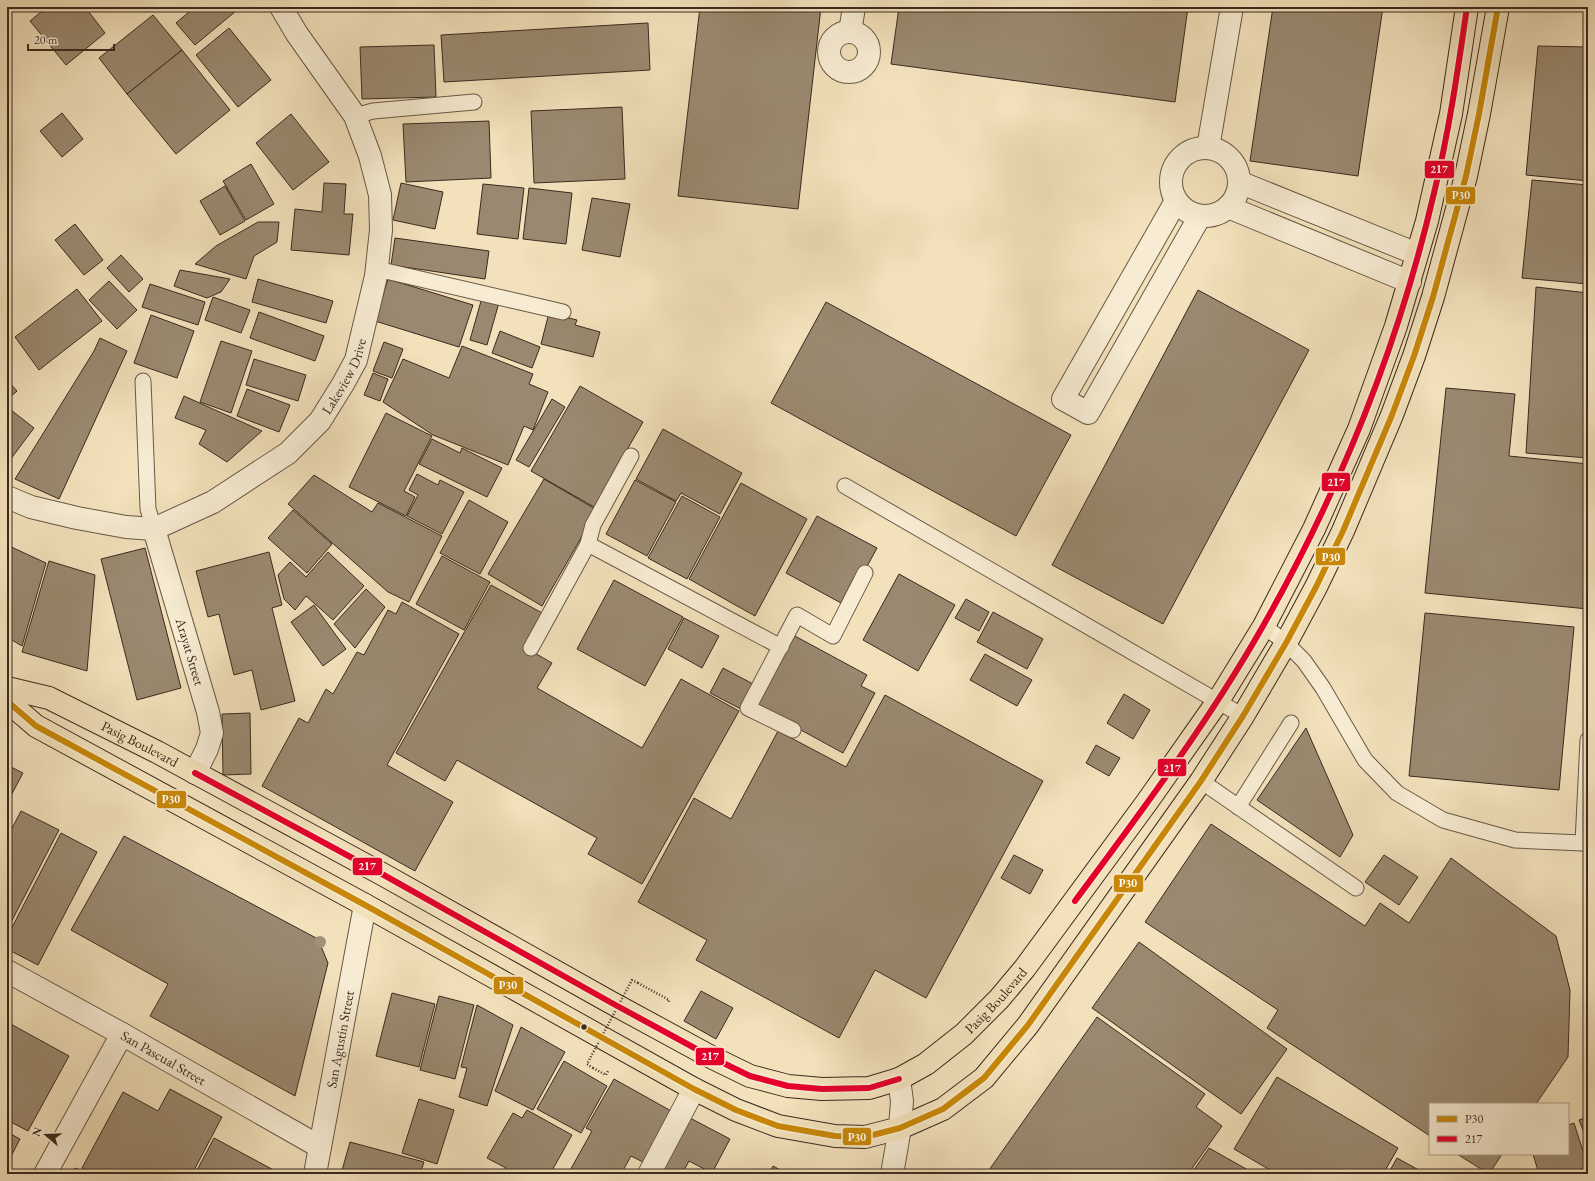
<svg xmlns="http://www.w3.org/2000/svg" width="1595" height="1181" font-family="'EB Garamond',serif">
<style>
.building{fill:#9a8970;stroke:#3b2a1f}
.lines{fill:none;stroke-linecap:round;stroke-linejoin:round}
.lane-casing{stroke:#695846;stroke-width:17}
.street-casing{stroke:#695846;stroke-width:24}
.primary-casing{stroke:#3b2a1f;stroke-width:24}
.path{stroke:#3b2a1f;stroke-width:2.5;stroke-dasharray:1 2;stroke-linecap:butt}
.lane{stroke:#f7ecd3;stroke-width:15}
.street{stroke:#f7ecd3;stroke-width:22}
.primary{stroke:#f2e1bb;stroke-width:22}
.path-bridge{stroke:#3b2a1f;stroke-width:2.5;stroke-dasharray:1 2;stroke-linecap:butt}
.bus-1-casing{stroke:#f7ecd3;stroke-width:9}
.bus-2-casing{stroke:#f7ecd3;stroke-width:9}
.bus-1{stroke:#c88708;stroke-width:6}
.bus-2{stroke:#e4002b;stroke-width:6}
.tree{fill:#a29177}
.bus-dot{fill:#3b2a1f;stroke:#f7ecd3;stroke-width:1.5}
.labels{text-anchor:middle;dominant-baseline:central;stroke-width:3;stroke-linejoin:round;paint-order:stroke}
.street-label{font-size:14px;fill:#3b2a1f;stroke:#f7ecd3}
.line-badge{stroke:#f7ecd3;stroke-width:1.5}
.badge-label{font-size:11px;text-anchor:middle;font-weight:bold;fill:#fff}
</style>
<rect width="100%" height="100%" fill="#f2e1bb"/>
<filter id="stains"><feTurbulence type="fractalNoise" baseFrequency=".005" numOctaves="4"/><feColorMatrix values="0 0 0 0 .2 0 0 0 0 .09 0 0 0 0 .02 0 0 0 .5 -.17"/></filter>
<radialGradient id="worn" r=".72"><stop offset=".6" stop-color="#630" stop-opacity="0"/><stop offset="1" stop-color="#630" stop-opacity=".3"/></radialGradient>
<!-- building -->
<g class="building">
<polygon points="47,7 85,7 105,33 66,65 30,21"/>
<polygon points="195,7 233,7 236,11 195,45 176,23"/>
<polygon points="625,7 654,7 625,9"/>
<polygon points="700,7 821,7 798,209 678,196"/>
<polygon points="899,7 1188,7 1175,102 891,64"/>
<polygon points="1273,7 1383,7 1358,176 1250,161"/>
<polygon points="153,15 182,50 127,94 99,58"/>
<polygon points="648,23 650,70 444,82 441,35"/>
<polygon points="229,28 271,80 238,107 196,55"/>
<polygon points="434,45 436,97 362,99 360,47"/>
<polygon points="1538,46 1588,47 1588,181 1526,175"/>
<polygon points="182,50 230,110 176,154 127,94"/>
<polygon points="622,107 625,179 534,183 531,111"/>
<polygon points="62,113 83,139 62,157 40,131"/>
<polygon points="291,114 329,162 293,190 256,143"/>
<polygon points="489,121 491,178 406,182 403,124"/>
<polygon points="251,164 274,204 246,220 223,181"/>
<polygon points="1532,180 1588,185 1588,284 1522,278"/>
<polygon points="324,183 346,184 344,214 353,214 349,255 291,250 295,209 322,212"/>
<polygon points="401,183 443,192 435,229 393,220"/>
<polygon points="483,184 524,188 518,239 477,234"/>
<polygon points="225,186 245,221 220,235 200,201"/>
<polygon points="529,188 572,193 566,244 523,239"/>
<polygon points="592,198 630,204 620,257 582,250"/>
<polygon points="258,222 279,222 277,242 254,256 246,279 195,264 216,246"/>
<polygon points="75,224 103,260 84,275 55,240"/>
<polygon points="395,238 489,251 485,279 391,265"/>
<polygon points="121,255 143,279 129,292 107,268"/>
<polygon points="180,270 230,279 221,292 207,298 174,286"/>
<polygon points="258,279 333,301 326,323 252,302"/>
<polygon points="388,279 473,305 459,347 375,321"/>
<polygon points="109,281 137,310 117,329 89,300"/>
<polygon points="150,284 205,302 198,325 142,307"/>
<polygon points="1536,287 1588,293 1588,458 1526,453"/>
<polygon points="77,289 102,321 39,370 15,337"/>
<polygon points="1198,290 1309,350 1163,624 1052,565"/>
<polygon points="483,294 500,299 487,345 470,340"/>
<polygon points="213,297 250,310 241,333 205,320"/>
<polygon points="826,302 1071,435 1016,536 771,403"/>
<polygon points="259,312 324,336 315,361 250,338"/>
<polygon points="549,313 577,320 575,325 600,332 593,357 541,344"/>
<polygon points="151,315 194,331 177,378 134,363"/>
<polygon points="500,331 540,347 532,368 492,353"/>
<polygon points="100,338 127,351 59,499 15,479 94,351"/>
<polygon points="221,341 252,351 231,413 200,402"/>
<polygon points="384,342 403,349 392,378 373,371"/>
<polygon points="462,346 533,374 529,384 548,392 533,430 524,426 508,465 433,435 383,402 403,359 449,378"/>
<polygon points="254,359 306,375 298,401 246,385"/>
<polygon points="373,373 388,379 380,401 364,395"/>
<polygon points="7,380 17,391 7,400"/>
<polygon points="580,386 643,422 594,507 531,471"/>
<polygon points="1446,388 1515,394 1509,456 1588,464 1588,609 1425,593"/>
<polygon points="247,389 290,405 279,432 237,416"/>
<polygon points="184,396 262,431 227,462 199,444 206,430 175,418"/>
<polygon points="552,399 565,407 529,467 516,460"/>
<polygon points="11,410 34,428 7,464 7,415"/>
<polygon points="386,413 432,436 404,491 415,497 406,516 349,487"/>
<polygon points="663,429 742,473 720,514 681,493 676,501 636,479"/>
<polygon points="432,439 460,453 462,448 502,468 487,497 419,464"/>
<polygon points="417,474 438,485 440,480 464,492 442,534 407,516 418,495 409,490"/>
<polygon points="314,475 372,512 378,503 442,536 409,602 388,592 288,504"/>
<polygon points="544,479 597,510 542,606 488,574"/>
<polygon points="635,480 676,502 647,556 606,534"/>
<polygon points="741,483 807,519 755,616 689,579"/>
<polygon points="682,496 720,517 687,579 648,558"/>
<polygon points="469,500 508,522 480,574 440,553"/>
<polygon points="293,510 332,544 307,573 268,538"/>
<polygon points="817,516 877,548 859,581 854,577 841,603 786,573"/>
<polygon points="7,545 46,563 22,646 7,637"/>
<polygon points="145,548 181,688 137,700 101,559"/>
<polygon points="269,552 282,605 272,608 295,701 261,710 252,670 234,675 219,614 208,617 196,571"/>
<polygon points="328,552 364,586 333,620 306,596 295,610 284,599 278,575 290,562 306,577"/>
<polygon points="442,556 490,582 464,630 416,604"/>
<polygon points="49,561 95,575 87,671 22,652"/>
<polygon points="899,574 955,605 918,671 863,640"/>
<polygon points="614,580 683,617 645,686 577,649"/>
<polygon points="491,585 544,614 526,648 552,663 537,688 642,748 681,679 739,711 642,884 588,854 597,838 457,760 445,781 396,753"/>
<polygon points="366,589 385,607 355,648 334,624"/>
<polygon points="966,599 989,612 979,631 955,618"/>
<polygon points="402,602 459,634 387,765 453,802 415,871 262,786 299,718 308,723 326,689 333,694 357,652 364,655 388,610 396,614"/>
<polygon points="314,605 346,649 323,666 291,622"/>
<polygon points="993,612 1043,639 1027,669 977,642"/>
<polygon points="1425,613 1574,627 1559,790 1409,776"/>
<polygon points="684,618 719,636 702,668 668,649"/>
<polygon points="793,635 867,675 861,686 875,693 843,753 755,705"/>
<polygon points="985,654 1032,680 1017,706 970,680"/>
<polygon points="723,668 755,685 741,709 710,693"/>
<polygon points="1124,694 1150,710 1133,739 1107,723"/>
<polygon points="885,695 1043,781 926,998 875,970 839,1038 696,960 707,940 638,902 694,798 731,819 778,731 846,767"/>
<polygon points="250,713 251,774 223,775 222,714"/>
<polygon points="1306,728 1353,835 1340,857 1257,800"/>
<polygon points="1096,745 1120,758 1109,776 1086,763"/>
<polygon points="7,765 23,773 7,803"/>
<polygon points="21,811 59,830 7,930 7,838"/>
<polygon points="1211,824 1365,926 1380,903 1409,923 1451,858 1556,936 1570,990 1568,1057 1536,1104 1430,1104 1430,1136 1267,1028 1278,1010 1145,922"/>
<polygon points="61,833 97,852 38,965 7,949 7,937"/>
<polygon points="124,836 318,939 328,963 295,1096 150,1016 168,984 71,930"/>
<polygon points="1014,855 1043,870 1030,894 1001,878"/>
<polygon points="1384,855 1418,877 1399,905 1365,882"/>
<polygon points="1139,942 1287,1049 1241,1114 1092,1008"/>
<polygon points="701,991 733,1008 716,1039 684,1021"/>
<polygon points="392,993 435,1004 419,1067 376,1056"/>
<polygon points="439,996 474,1005 455,1079 420,1070"/>
<polygon points="477,1005 513,1025 487,1106 459,1097 467,1068 461,1067"/>
<polygon points="1097,1017 1205,1094 1196,1107 1222,1126 1188,1174 995,1174 989,1170"/>
<polygon points="7,1022 69,1056 28,1131 7,1120"/>
<polygon points="521,1027 565,1052 533,1110 495,1091"/>
<polygon points="564,1061 607,1086 581,1133 537,1109"/>
<polygon points="1277,1077 1398,1148 1383,1174 1277,1174 1234,1149"/>
<polygon points="614,1079 673,1112 645,1163 631,1156 621,1174 568,1174 592,1131 586,1128"/>
<polygon points="170,1089 222,1117 192,1174 94,1174 82,1168 123,1092 158,1111"/>
<polygon points="419,1099 454,1110 437,1164 402,1153"/>
<polygon points="527,1110 572,1135 550,1174 502,1174 506,1168 487,1158 513,1113 522,1118"/>
<polygon points="1588,1117 1588,1143 1579,1120"/>
<polygon points="690,1118 730,1139 712,1173 689,1161 682,1174 662,1174 661,1173"/>
<polygon points="1574,1123 1588,1167 1566,1174 1539,1174 1533,1154 1568,1154 1568,1125"/>
<polygon points="7,1132 20,1139 7,1164"/>
<polygon points="214,1138 281,1174 195,1174"/>
<polygon points="350,1142 424,1162 420,1174 341,1174"/>
<polygon points="1209,1148 1255,1174 1191,1174"/>
<polygon points="1457,1154 1502,1154 1489,1174"/>
<polygon points="1397,1158 1426,1174 1388,1174"/>
<polygon points="773,1166 788,1174 769,1174"/>
<polygon points="75,1168 87,1174 72,1174"/>
<polygon points="697,1169 707,1174 694,1174"/>
</g>
<g class="lines">
<!-- lane casing -->
<g class="lane-casing">
<g id="lane">
<polyline points="355,116 373,111 474,102"/>
<polyline points="377,269 563,312"/>
<polyline points="143,381 148,509 154,529"/>
<polyline points="845,486 1243,716"/>
<polyline points="588,544 593,525 631,456"/>
<polyline points="1264,626 1286,643 1304,661 1323,688 1365,760 1397,793 1443,820 1515,840 1583,843 1588,844"/>
<polyline points="531,648 588,544 781,647"/>
<polyline points="793,730 748,708 797,615 833,636 865,573"/>
<polyline points="1201,781 1356,888"/>
<polyline points="1238,807 1291,723"/>
<polyline points="1583,843 1588,740"/>
</g>
</g>
<!-- street casing -->
<g class="street-casing">
<g id="street">
<polyline points="850,32 854,7"/>
<circle cx="849" cy="52" r="20"/>
<polyline points="1208,148 1232,7"/>
<circle cx="1205" cy="182" r="34"/>
<polyline points="1239,182 1417,254"/>
<polyline points="1176,201 1063,399 1088,413 1200,216"/>
<polyline points="1228,207 1410,282"/>
<path id="s1" d="M7,497L31,507L77,518L126,527L154,529L213,502L288,453L320,421L343,384L356,360L376,276L381,230L380,195L370,156L355,116L297,34L281,7"/>
<path id="s2" d="M154,529L208,712L212,733L207,749L195,773"/>
<path id="s3" d="M7,971L122,1034L320,1147"/>
<polyline points="45,1174 122,1034"/>
<path id="s4" d="M315,1174L365,905"/>
<polyline points="649,1174 694,1089"/>
<polyline points="892,1174 900,1128 902,1101 899,1079"/>
</g>
</g>
<!-- primary casing -->
<g class="primary-casing">
<g id="primary">
<path id="s5" d="M7,688L49,698L157,752L382,874L610,1002L713,1058L750,1076L788,1086L822,1089L869,1088L899,1079L926,1064L964,1034L999,999L1025,968L1147,802L1218,701L1264,626L1314,529L1359,429L1396,326L1427,221L1451,114L1467,7"/>
<polyline points="7,701 36,726 365,905 694,1089 736,1110 778,1126 835,1136 865,1137 900,1128 943,1109 984,1078 1028,1025 1201,781 1243,716 1286,643 1316,587 1343,531 1392,415 1414,356 1433,297 1466,176 1479,114 1498,7"/>
</g>
</g>
<!-- path -->
<g class="path">
<polyline points="638,983 669,1000 668,1003"/>
<polyline points="593,1068 606,1075 608,1071"/>
</g>
<!-- lane -->
<use href="#lane" class="lane"/>
<!-- street -->
<use href="#street" class="street"/>
<!-- primary -->
<use href="#primary" class="primary"/>
<!-- path-bridge -->
<polyline class="path-bridge" points="593,1068 587,1064 632,980 638,983"/>
<!-- bus-1 casing -->
<g class="bus-1-casing">
<polyline id="bus-1" points="7,701 36,726 365,905 694,1089 736,1110 778,1126 835,1136 865,1137 900,1128 943,1109 984,1078 1028,1025 1201,781 1243,716 1286,643 1316,587 1343,531 1392,415 1414,356 1433,297 1466,176 1479,114 1498,7"/>
</g>
<!-- bus-2 casing -->
<g class="bus-2-casing">
<g id="bus-2">
<polyline points="195,773 382,874 610,1002 713,1058 750,1076 788,1086 822,1089 869,1088 899,1079"/>
<path d="M1075,901C1141,812 1208,723 1263,626C1339,492 1399,344 1434,193C1449,132 1458,69 1467,7"/>
</g>
</g>
<!-- bus-1 -->
<use href="#bus-1" class="bus-1"/>
<!-- bus-2 -->
<use href="#bus-2" class="bus-2"/>
</g>
<!-- trees -->
<circle class="tree" cx="320" cy="942" r="6"/>
<!-- markers -->
<circle class="bus-dot" cx="584" cy="1027" r="3.5"/>
<g class="labels">
<!-- street labels -->
<g class="street-label">
<text stroke="none"><textPath href="#s1" startOffset="402">Lakeview Drive</textPath></text>
<text stroke="none"><textPath href="#s2" startOffset="128">Arayat Street</textPath></text>
<text stroke="none"><textPath href="#s5" startOffset="145">Pasig Boulevard</textPath></text>
<text stroke="none"><textPath href="#s5" startOffset="1117">Pasig Boulevard</textPath></text>
<text stroke="none"><textPath href="#s4" startOffset="137">San Agustin Street</textPath></text>
<text stroke="none"><textPath href="#s3" startOffset="179">San Pascual Street</textPath></text>
</g>
</g>
<g class="line-badge">
<rect x="1424" y="160" width="31" height="19" rx="4" fill="#e4002b"/>
<rect x="1445" y="186" width="31" height="19" rx="4" fill="#c88708"/>
<rect x="1321" y="472" width="30" height="20" rx="4" fill="#e4002b"/>
<rect x="1315" y="547" width="31" height="19" rx="4" fill="#c88708"/>
<rect x="1157" y="758" width="30" height="19" rx="4" fill="#e4002b"/>
<rect x="156" y="790" width="31" height="19" rx="4" fill="#c88708"/>
<rect x="352" y="857" width="31" height="19" rx="4" fill="#e4002b"/>
<rect x="1113" y="874" width="31" height="19" rx="4" fill="#c88708"/>
<rect x="493" y="976" width="31" height="19" rx="4" fill="#c88708"/>
<rect x="695" y="1047" width="30" height="19" rx="4" fill="#e4002b"/>
<rect x="842" y="1127" width="30" height="19" rx="4" fill="#c88708"/>
</g>
<g class="badge-label">
<text x="1439" y="173">217</text>
<text x="1461" y="199">P30</text>
<text x="1336" y="486">217</text>
<text x="1331" y="561">P30</text>
<text x="1172" y="772">217</text>
<text x="171" y="803">P30</text>
<text x="367" y="870">217</text>
<text x="1128" y="887">P30</text>
<text x="508" y="989">P30</text>
<text x="710" y="1060">217</text>
<text x="857" y="1141">P30</text>
</g>
<!-- margin -->
<rect width="1595" height="1181" fill="none" stroke="#f2e1bb" stroke-width="24"/>
<rect x="8" y="8" width="1579" height="1165" fill="none" stroke="#3b2a1f" stroke-width="2"/>
<rect x="12" y="12" width="1571" height="1157" fill="none" stroke="#3b2a1f"/>
<!-- legend -->
<rect x="1429" y="1103" width="140" height="52" fill="#f7ecd3" stroke="#ac9e8b"/>
<rect x="1437" y="1116" width="20" height="6" fill="#c88708" stroke="#ac9e8b"/>
<text x="1465" y="1123" font-size="12" fill="#3b2a1f">P30</text>
<rect x="1437" y="1136" width="20" height="6" fill="#e4002b" stroke="#ac9e8b"/>
<text x="1465" y="1143" font-size="12" fill="#3b2a1f">217</text>
<!-- north arrow -->
<g transform="translate(46 1135) rotate(289)" stroke="#f7ecd3" stroke-width="3" paint-order="stroke">
<path d="M0-3L7 15L0 10L-7 15Z" fill="#3b2a1f"/>
<text y="-6" font-size="11" font-weight="bold" text-anchor="middle" fill="#3b2a1f">N</text>
</g>
<!-- scale -->
<path d="M28 44v6h86v-6" fill="none" stroke="#3b2a1f" stroke-width="2"/>
<text x="34" y="44" font-size="12" fill="#3b2a1f" stroke="#f7ecd3" stroke-width="3" paint-order="stroke">20 m</text>
<rect width="100%" height="100%" filter="url(#stains)"/>
<rect width="100%" height="100%" fill="url(#worn)"/>
</svg>
